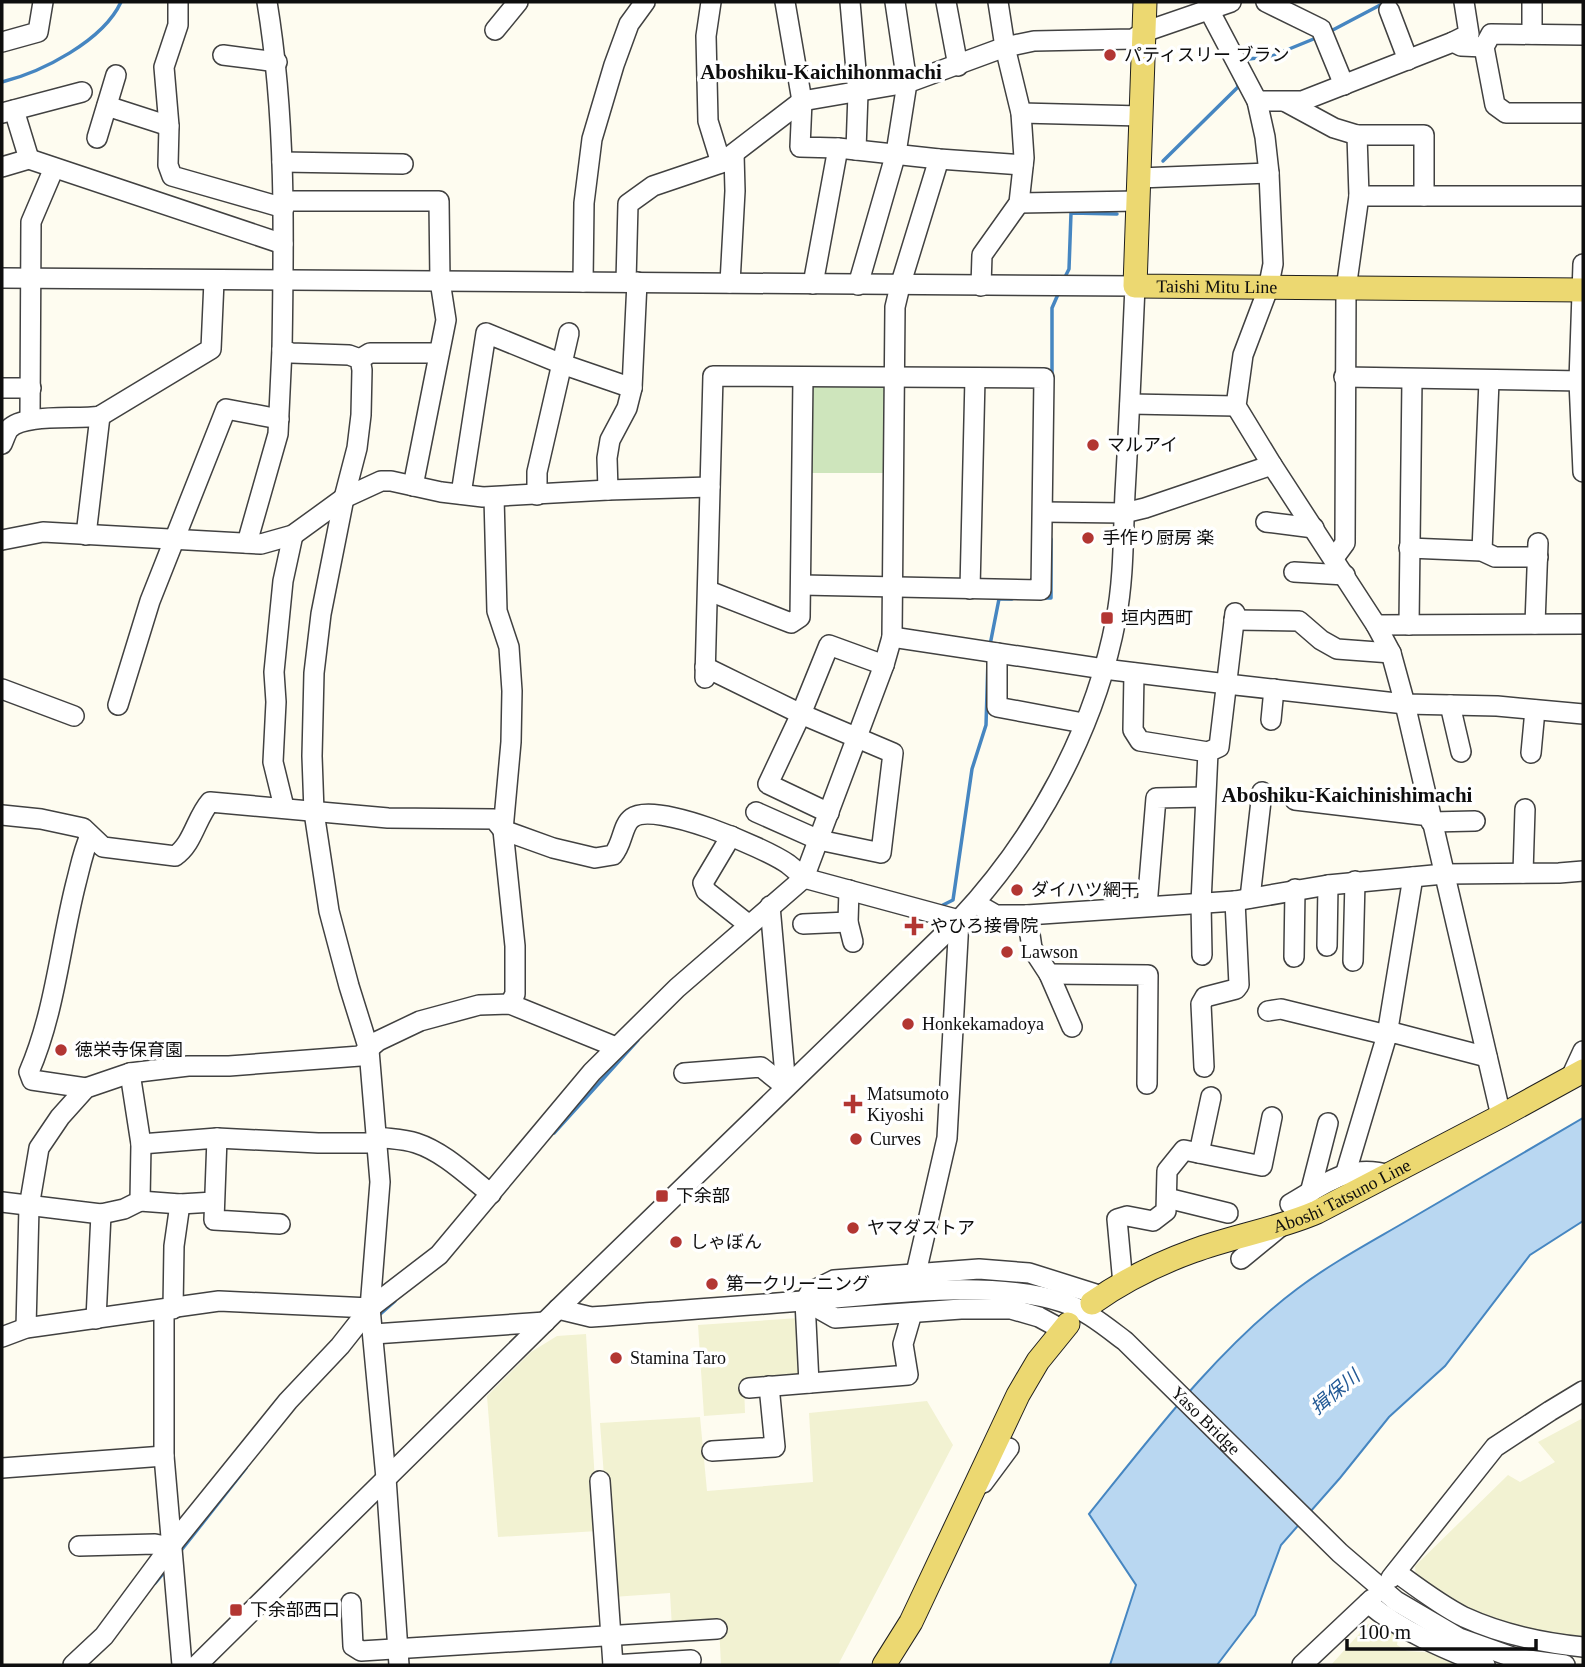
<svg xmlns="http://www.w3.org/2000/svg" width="1585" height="1667" font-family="'Times New Roman','Noto Sans JP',serif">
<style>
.farmland{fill:#f2f2d2}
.green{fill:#cee5bc}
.water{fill:#b9d7f1;stroke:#4686c1;stroke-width:2}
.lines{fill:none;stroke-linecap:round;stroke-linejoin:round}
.stream{stroke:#4686c1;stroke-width:3.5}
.minor-casing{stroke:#414141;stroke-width:22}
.major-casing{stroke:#1f1f1f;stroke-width:25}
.minor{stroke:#fff;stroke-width:19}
.major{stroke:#ecd871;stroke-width:23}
.poi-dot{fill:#b23632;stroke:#fff;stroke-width:2.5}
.labels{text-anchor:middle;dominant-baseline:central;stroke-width:7;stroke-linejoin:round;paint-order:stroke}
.poi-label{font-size:18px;fill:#0e0e0e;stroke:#fff;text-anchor:start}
.street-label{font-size:18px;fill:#0e0e0e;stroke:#fff}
.water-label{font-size:19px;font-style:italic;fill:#225995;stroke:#fff}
.quarter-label{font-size:21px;font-weight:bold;fill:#0e0e0e;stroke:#fff}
</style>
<rect width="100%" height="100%" fill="#fefcf0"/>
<!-- farmland -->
<g class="farmland">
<polygon points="799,1318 803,1378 744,1384 745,1413 704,1416 698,1325"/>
<polygon points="586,1334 598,1531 498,1537 487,1396 531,1352 557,1336"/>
<polygon points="927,1401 953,1445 838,1665 721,1665 719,1626 672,1628 670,1593 613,1597 600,1423 700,1417 707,1491 813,1482 809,1413"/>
<polygon points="1583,1418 1583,1643 1539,1637 1464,1610 1416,1580 1415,1566 1508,1475 1520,1482 1555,1462 1538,1442"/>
<polygon points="1380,1621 1399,1631 1397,1645 1407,1651 1436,1653 1465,1665 1331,1665 1368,1624"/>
</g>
<!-- green -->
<polygon class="green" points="815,384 883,384 889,391 888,473 809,473 809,389"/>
<!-- water -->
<path class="water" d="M1583,1118V1221L1530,1255L1445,1366L1389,1417L1340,1478L1281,1545L1255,1615L1217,1665H1110L1136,1585L1089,1514C1151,1437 1218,1348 1297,1289C1330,1264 1369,1243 1405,1222C1465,1187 1524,1152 1583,1118Z"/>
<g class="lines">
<!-- stream -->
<g class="stream">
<polyline points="1329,32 1384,3"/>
<polyline points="1244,62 1249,59 1272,56 1316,38"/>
<path d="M2,82C42,72 103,41 121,2"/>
<polyline points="1163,161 1238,87 1237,82"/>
<polyline points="1064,279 1069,269 1071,213 1117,214"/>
<polyline points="1052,374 1052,308 1059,292"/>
<polyline points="1044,598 1051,598 1051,539"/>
<polyline points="990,645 999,599 1012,599"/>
<polyline points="941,906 953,900 972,769 986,725 988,659"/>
<polyline points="554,1133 638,1040"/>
<polyline points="377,1317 395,1301"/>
<polyline points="179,1553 246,1468"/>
<polyline points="155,1583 166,1570"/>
</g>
<!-- minor casing -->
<g class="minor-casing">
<g id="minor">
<polyline points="178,2 178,25 164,67 169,126 168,165 172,176 284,208"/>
<path d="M267,2C286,117 284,233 282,349L291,353L349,355L360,359L362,370L361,415L357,448L344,498L321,614L314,673L312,756L314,812L329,911L349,986L369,1050L380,1182L370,1308L386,1478L399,1665"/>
<polyline points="711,2 706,36 708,121 721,163"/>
<polyline points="785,2 802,101 800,147 838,148 939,159 1023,165"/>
<polyline points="850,2 858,93 856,150"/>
<polyline points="946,2 958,66"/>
<polyline points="1207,2 1209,10 1257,101 1265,137 1269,173 1273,264 1268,289 1243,355 1236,406 1272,465 1376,625 1391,653 1405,704 1501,1116"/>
<polyline points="1266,2 1321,29 1344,85"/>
<polyline points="1532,2 1532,34"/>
<polyline points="1389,10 1408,60"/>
<polyline points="495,30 518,2"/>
<polyline points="1583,35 1491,34 1484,47 1495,105 1506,113 1583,113"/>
<polyline points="2,42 38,32 43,2"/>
<polyline points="1453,42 1469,34 1464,2"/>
<polyline points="223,55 277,62"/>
<polyline points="1257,101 1302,101 1453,42 1461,46 1484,47"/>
<polyline points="1286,102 1334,128 1357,135"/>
<polyline points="107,106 169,126"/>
<polyline points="14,110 29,159"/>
<polyline points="2,113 82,92"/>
<polyline points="1021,113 1141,116"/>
<polyline points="97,138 116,75"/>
<polyline points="282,162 403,164"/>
<polyline points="2,167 29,159 283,244"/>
<polyline points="1139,178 1269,173"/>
<polyline points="1359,196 1357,135 1424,135 1424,196"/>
<polyline points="284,201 439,201 440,281 446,320 413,486"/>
<polyline points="1019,203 1138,201"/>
<polyline points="1583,264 1579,381 1583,472"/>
<path d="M2,278L1135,286C1132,355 1129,424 1125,493C1123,535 1124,578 1116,619C1095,730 1036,838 959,920L558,1309L197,1665"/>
<polyline points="583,282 584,203 592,139 614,65 629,24 645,2"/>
<polyline points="626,282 628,204 653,186 721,163 802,101 907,83 1005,47 1034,41 1133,39 1144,32 1231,2"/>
<polyline points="730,283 735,191 734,154"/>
<polyline points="813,284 838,148"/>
<polyline points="858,285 896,153 907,83 895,2"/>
<polyline points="981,286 982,255 1019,203 1024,158 1021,113 1005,47 998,2"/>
<polyline points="360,359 370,353 439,353"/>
<polyline points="1344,377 1583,381"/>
<polyline points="2,388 31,388"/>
<polyline points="1130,404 1236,406"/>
<polyline points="30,418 31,222 54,168"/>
<path d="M2,444C4,440 6,433 9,429C24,413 77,420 100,416L211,349L214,281"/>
<polyline points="608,490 607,458 610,440 627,408 632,388 637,282"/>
<polyline points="461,494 486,333 562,364 632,388"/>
<polyline points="537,495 537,472 569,333"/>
<polyline points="494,497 497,611 509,647 512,691 511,742 503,830 515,946 515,994 510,1004"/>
<polyline points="1043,512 1124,513 1145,508 1272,465"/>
<polyline points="1266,522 1314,528"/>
<polyline points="86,535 100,416"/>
<polyline points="2,540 43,532 261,544 293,535 344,498 381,481 391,481 441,492 483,497 608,490 710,487"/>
<polyline points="247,543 278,434 282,349"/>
<polyline points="1409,548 1482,551 1495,557 1538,557"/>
<polyline points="1482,551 1489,381"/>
<polyline points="1334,558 1345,543 1346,289 1359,196 1583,196"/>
<polyline points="1294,572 1345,575"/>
<polyline points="970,589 975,378"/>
<polyline points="709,591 791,623 800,617 803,377"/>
<polyline points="1234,620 1299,621 1321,640 1337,649 1391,653"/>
<polyline points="1535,624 1538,543"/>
<polyline points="1376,625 1583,624"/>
<polyline points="1409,625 1412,379"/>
<polyline points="892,637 1104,669 1227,684 1405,704 1497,706 1583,714"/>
<polyline points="997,653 997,707 1083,723"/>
<polyline points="705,667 801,714 893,753 881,853 819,840 756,812"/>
<polyline points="1134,673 1133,730 1140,741 1208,752"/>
<polyline points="705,678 713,376 1044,378 1041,590 802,585"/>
<polyline points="2,689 74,716"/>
<polyline points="118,705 150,601 226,409 279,419"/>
<polyline points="1450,705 1461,752"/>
<polyline points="1271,720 1274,689"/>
<polyline points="1531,753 1535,710"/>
<polyline points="1295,800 1430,816"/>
<polyline points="284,807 273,762 276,702 274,672 283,581 293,535"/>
<polyline points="829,813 768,784 801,714 829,645 884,665"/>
<path d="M2,815L41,819L83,828L103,847L175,856C193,844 196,818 210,802L388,818L494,819L503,830L553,848L595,858L613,855C623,844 622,825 632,818C655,800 765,848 788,864C793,868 799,873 804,878L959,920L947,1138L916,1273"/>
<polyline points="1431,822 1475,821"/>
<polyline points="731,836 703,883 706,891 749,925"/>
<polyline points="1523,873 1525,809"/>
<polyline points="849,890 848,922 853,942"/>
<polyline points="1250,898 1262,792"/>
<polyline points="975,903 996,915 1027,915 1235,901 1328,885 1444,874 1559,873 1583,871"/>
<polyline points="770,906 786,1087"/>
<polyline points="1147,906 1156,798 1205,797"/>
<polyline points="1027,915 1032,948 1049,974 1072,1027"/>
<polyline points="803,924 848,922"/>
<polyline points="1327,946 1328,885"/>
<polyline points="1202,955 1201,903 1208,752 1219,747 1235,613"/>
<polyline points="1294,957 1295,889"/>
<polyline points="1353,961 1355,881"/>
<polyline points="1049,974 1148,975 1147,1084"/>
<polyline points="1268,1011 1281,1009 1387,1035 1395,1033 1487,1057"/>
<polyline points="1204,1067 1201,1004 1205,997 1236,989 1239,985 1235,901"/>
<polyline points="684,1073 761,1067 786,1087"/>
<polyline points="1571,1077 1583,1051"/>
<path d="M86,1088L32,1080L29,1072C55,1012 60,946 76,883C80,868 83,851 90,836"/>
<path d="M377,1137C390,1139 404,1139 416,1143C444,1152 468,1176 491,1194"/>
<polyline points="217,1138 214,1220 280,1224"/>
<polyline points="141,1144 217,1138 318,1143 378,1143"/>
<polyline points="1199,1153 1211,1097"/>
<polyline points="1346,1172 1387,1035 1413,877"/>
<polyline points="1310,1193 1328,1123"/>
<polyline points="1167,1198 1228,1213"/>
<polyline points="140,1201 180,1204 214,1202"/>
<polyline points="2,1202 101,1214 124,1209 140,1201 141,1144 130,1073"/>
<path d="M1290,1204C1325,1184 1348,1163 1390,1175"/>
<polyline points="1241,1259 1280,1227"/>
<polyline points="1123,1284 1117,1219 1127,1216 1153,1221 1166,1211 1167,1171 1184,1150 1262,1166 1272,1117"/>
<polyline points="805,1301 835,1318 961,1309 1011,1309 1039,1317 1063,1330"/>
<polyline points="173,1309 174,1246 180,1204"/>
<path id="s1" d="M558,1309L591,1317C668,1311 746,1306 824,1299C896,1293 993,1280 1062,1302C1086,1310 1105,1326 1125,1341L1340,1553L1396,1601L1459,1638L1515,1658L1565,1665"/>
<polyline points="164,1311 164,1456 182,1665"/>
<polyline points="96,1319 101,1214"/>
<polyline points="26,1328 29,1207 39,1148 60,1117 86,1088 130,1073 188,1066 229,1066 360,1056 378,1041 420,1021 479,1005 510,1004 616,1047"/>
<polyline points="374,1334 545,1322"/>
<polyline points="2,1337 26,1328 219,1301 370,1308"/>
<polyline points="809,1383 805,1301 810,1292 834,1280 979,1269 1029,1273 1102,1296"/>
<polyline points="749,1388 908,1375 903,1344 912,1313"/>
<polyline points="712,1451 775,1447 769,1386"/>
<polyline points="2,1468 164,1456"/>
<polyline points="600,1481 613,1665"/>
<polyline points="983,1483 1009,1448"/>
<polyline points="79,1546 155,1544 170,1547"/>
<path d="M1396,1572C1418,1588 1440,1605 1464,1617C1501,1634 1543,1643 1583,1647"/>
<polyline points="1391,1578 1495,1447 1550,1411 1583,1391"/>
<polyline points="351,1603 353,1646 361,1651 717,1629"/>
<path d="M1368,1603C1401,1631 1445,1649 1485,1665"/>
<polyline points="73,1665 104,1636 170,1547 288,1401 340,1346 370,1308 439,1255 592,1072 677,988 804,878 884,665 892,637 895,307 900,286 939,159"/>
<polyline points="613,1665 691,1660"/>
<polyline points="1302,1665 1372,1599"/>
</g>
</g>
<!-- major casing -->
<g class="major-casing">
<g id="major">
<path id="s2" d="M1145,2L1135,286L1583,290"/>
<path id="s3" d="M1092,1303C1123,1281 1157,1264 1193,1251C1234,1236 1278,1229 1317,1212L1501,1116L1583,1071"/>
<polyline points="884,1665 911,1622 1018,1395 1038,1361 1068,1324"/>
</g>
</g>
<!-- minor -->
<use href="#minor" class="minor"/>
<!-- major -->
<use href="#major" class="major"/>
</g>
<!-- markers -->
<g class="poi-dot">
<circle cx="1110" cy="55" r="7"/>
<circle cx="1093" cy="445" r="7"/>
<circle cx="1088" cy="538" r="7"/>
<rect x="1100" y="611" width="14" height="14" rx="3.5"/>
<circle cx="1017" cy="890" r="7"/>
<path d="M910.5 915.5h7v7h7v7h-7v7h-7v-7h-7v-7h7z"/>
<circle cx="1007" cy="952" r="7"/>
<circle cx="908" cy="1024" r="7"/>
<circle cx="61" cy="1050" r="7"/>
<path d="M849.5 1093.5h7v7h7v7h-7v7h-7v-7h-7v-7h7z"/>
<circle cx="856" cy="1139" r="7"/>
<rect x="655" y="1189" width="14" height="14" rx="3.5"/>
<circle cx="853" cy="1228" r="7"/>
<circle cx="676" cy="1242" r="7"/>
<circle cx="712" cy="1284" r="7"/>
<circle cx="616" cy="1358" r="7"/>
<rect x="229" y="1603" width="14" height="14" rx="3.5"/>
</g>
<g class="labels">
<!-- poi labels -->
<g class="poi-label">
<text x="1124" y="55">パティスリー ブラン</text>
<text x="1107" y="445">マルアイ</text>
<text x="1102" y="538">手作り厨房 楽</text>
<text x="1121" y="618">垣内西町</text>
<text x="1031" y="890">ダイハツ網干</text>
<text x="930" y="926">やひろ接骨院</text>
<text x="1021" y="952">Lawson</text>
<text x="922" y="1024">Honkekamadoya</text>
<text x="75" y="1050">徳栄寺保育園</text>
<text x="867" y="1094">Matsumoto<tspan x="867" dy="21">Kiyoshi</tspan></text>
<text x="870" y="1139">Curves</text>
<text x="676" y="1196">下余部</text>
<text x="867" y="1228">ヤマダストア</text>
<text x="690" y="1242">しゃぼん</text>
<text x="726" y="1284">第一クリーニング</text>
<text x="630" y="1358">Stamina Taro</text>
<text x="250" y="1610">下余部西口</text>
</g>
<!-- street labels -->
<g class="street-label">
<text stroke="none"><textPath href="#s2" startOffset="366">Taishi Mitu Line</textPath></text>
<text stroke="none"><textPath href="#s3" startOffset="273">Aboshi Tatsuno Line</textPath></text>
<text stroke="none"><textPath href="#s1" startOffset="695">Yaso Bridge</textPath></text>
</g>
<!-- water labels -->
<g class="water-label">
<text transform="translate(1335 1392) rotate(-40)">揖保川</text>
</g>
<!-- quarter labels -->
<g class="quarter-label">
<text x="821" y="72">Aboshiku-Kaichihonmachi</text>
<text x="1347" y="795">Aboshiku-Kaichinishimachi</text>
</g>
</g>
<!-- border -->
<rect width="1585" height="1667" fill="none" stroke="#0e0e0e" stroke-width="7"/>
<!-- scale -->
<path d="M1347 1639v10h189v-10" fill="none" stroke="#0e0e0e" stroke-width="3.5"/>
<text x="1358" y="1639" font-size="21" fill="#0e0e0e" stroke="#ffffff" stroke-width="5" paint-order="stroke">100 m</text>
</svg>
